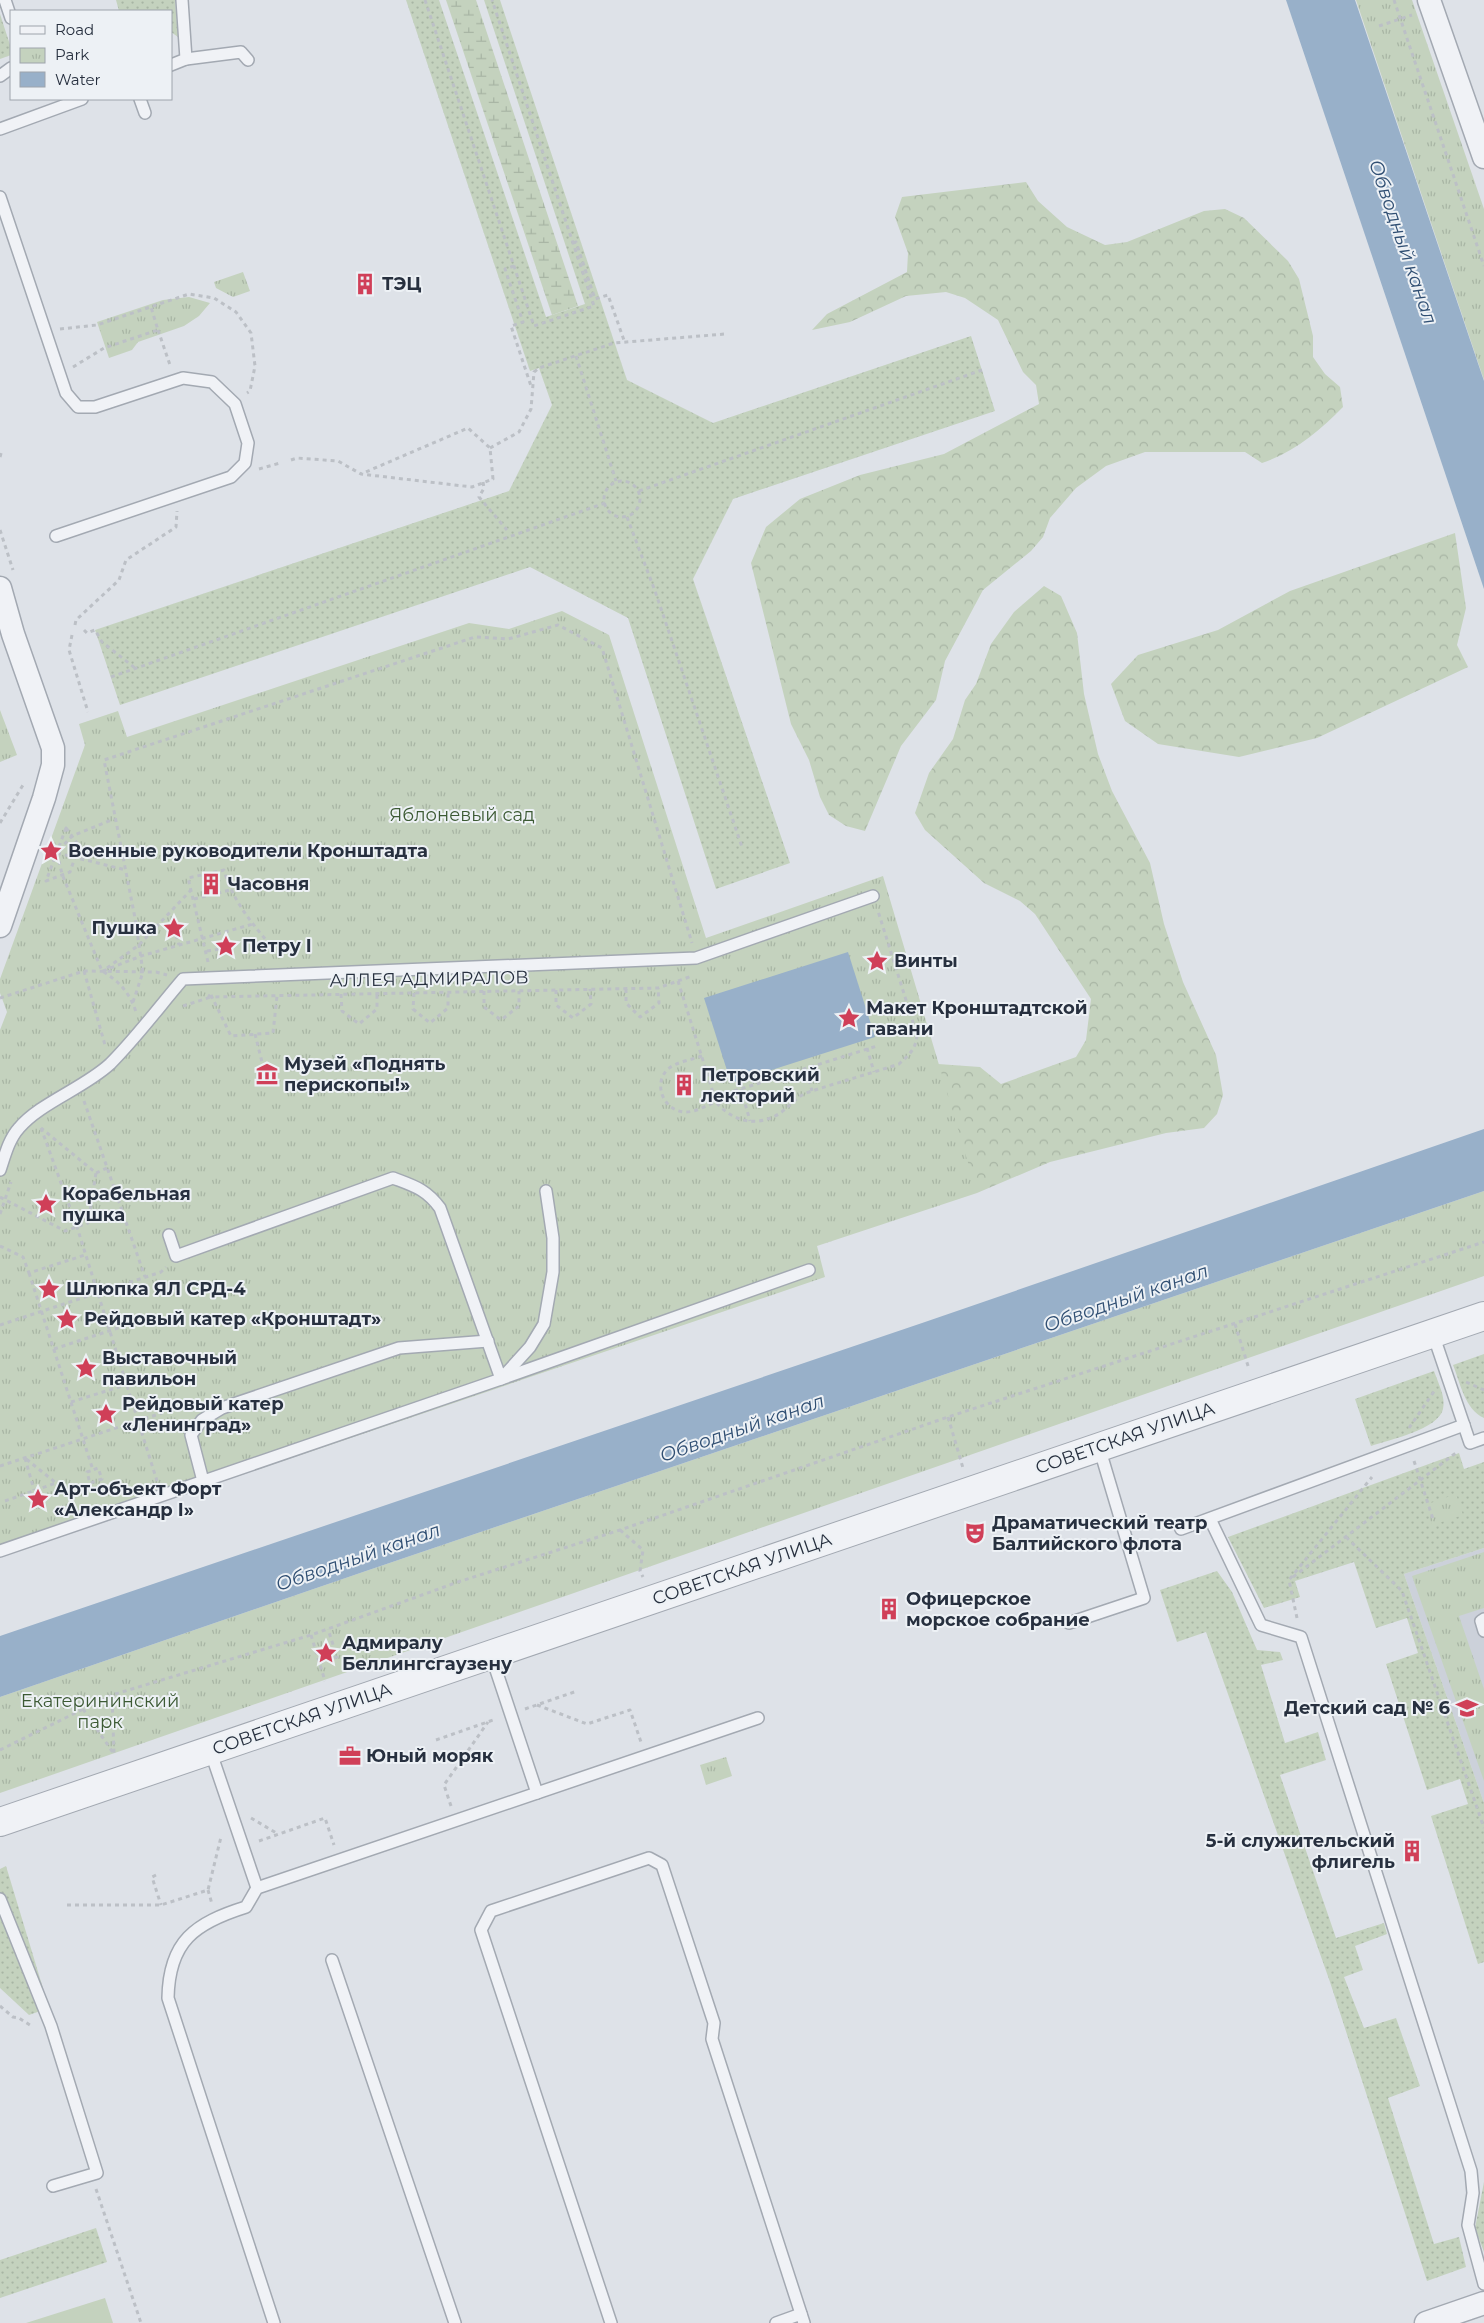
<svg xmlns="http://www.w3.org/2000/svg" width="1484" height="2323" font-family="Montserrat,sans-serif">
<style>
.built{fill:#ccd1da}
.grass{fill:url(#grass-dots)}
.forest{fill:url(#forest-crowns)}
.wetland{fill:url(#wetland-marsh)}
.park{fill:url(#park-tufts)}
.garden{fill:#c4d2be}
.water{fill:#98b0c9}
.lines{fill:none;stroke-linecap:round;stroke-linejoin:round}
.service-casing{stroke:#a3a9b2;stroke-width:14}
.minor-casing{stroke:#a3a9b2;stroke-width:25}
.tertiary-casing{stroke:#a3a9b2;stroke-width:30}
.path{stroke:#bcc0c6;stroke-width:3;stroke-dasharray:4 4;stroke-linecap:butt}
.service{stroke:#f0f2f6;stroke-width:11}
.minor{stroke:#f0f2f6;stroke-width:22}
.tertiary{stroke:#f0f2f6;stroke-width:28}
.labels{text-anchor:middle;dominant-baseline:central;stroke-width:4;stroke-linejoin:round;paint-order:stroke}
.poi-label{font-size:18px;font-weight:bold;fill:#27303f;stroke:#edf1f5;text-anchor:start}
.park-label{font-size:18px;fill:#3c5a34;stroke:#edf1f5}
.street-label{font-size:18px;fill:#27303f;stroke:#edf1f5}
.water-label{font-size:19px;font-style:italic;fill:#304f73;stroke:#edf1f5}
</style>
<defs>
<pattern id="grass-dots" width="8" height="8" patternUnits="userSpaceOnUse" patternTransform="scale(1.25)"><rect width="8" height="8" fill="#c4d2be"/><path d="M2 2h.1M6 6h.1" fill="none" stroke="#a8b5a4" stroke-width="1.8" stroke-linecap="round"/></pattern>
<pattern id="forest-crowns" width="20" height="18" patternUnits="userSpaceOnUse" patternTransform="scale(1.25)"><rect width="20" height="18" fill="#c4d2be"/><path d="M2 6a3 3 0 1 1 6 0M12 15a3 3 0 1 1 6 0" fill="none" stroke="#a8b5a4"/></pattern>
<pattern id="wetland-marsh" width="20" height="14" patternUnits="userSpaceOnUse" patternTransform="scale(1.25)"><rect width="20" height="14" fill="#c4d2be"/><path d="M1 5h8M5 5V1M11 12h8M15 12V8" fill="none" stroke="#a8b5a4"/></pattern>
<pattern id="park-tufts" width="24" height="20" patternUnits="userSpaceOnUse" patternTransform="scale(1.25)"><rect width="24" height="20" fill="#c4d2be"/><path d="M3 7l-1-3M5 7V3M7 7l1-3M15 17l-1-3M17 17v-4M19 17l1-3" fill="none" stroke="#a8b5a4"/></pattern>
</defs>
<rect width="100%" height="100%" fill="#dee2e8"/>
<!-- built -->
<polygon class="built" points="1484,1548 1484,1803 1404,1574"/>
<!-- grass -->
<g class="grass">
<polygon points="116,0 175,0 178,37 171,32 171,11 119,11"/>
<polygon points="406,0 439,0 546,317 585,304 484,0 500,0 627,380 713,423 971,336 995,411 733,499 693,579 790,863 716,889 628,618 530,567 120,705 95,630 509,491 552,405 539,368 530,371"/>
<polygon points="0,14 11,48 11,55 0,59"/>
<path d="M1484,1354V1418C1465,1410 1460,1382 1453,1365Z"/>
<path d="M1434,1371C1438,1383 1446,1397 1443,1409C1439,1429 1389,1440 1371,1446L1355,1399Z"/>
<polygon points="1459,1453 1464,1469 1484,1462 1484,1548 1404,1574 1484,1803 1484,1962 1478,1964 1431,1816 1468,1804 1460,1779 1427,1790 1386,1664 1418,1653 1407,1618 1376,1628 1354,1562 1295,1581 1300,1597 1264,1608 1228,1537"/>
<polygon points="1217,1571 1232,1592 1257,1650 1280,1652 1283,1660 1261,1665 1285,1743 1318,1732 1326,1760 1280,1775 1336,1938 1384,1923 1387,1934 1355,1946 1363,1970 1344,1977 1364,2028 1396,2018 1420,2086 1388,2098 1434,2244 1459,2237 1466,2267 1427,2281 1330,1982 1206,1632 1177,1642 1160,1590"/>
<polygon points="6,1866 49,2008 29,2015 0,1988 0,1869"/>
<polygon points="1484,2182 1484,2252 1475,2228"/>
<polygon points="96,2228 107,2262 0,2298 0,2260"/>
</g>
<!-- forest -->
<g class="forest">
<path d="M1026,182L1038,201L1067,227L1105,245L1127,242L1204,211L1225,209L1244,218L1288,261L1299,279L1313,336V357L1325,374L1340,387L1343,407C1321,430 1293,453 1262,463L1245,452H1145L1106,466L1076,488L1050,518L1043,537L1031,551L983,590L945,661L936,700L901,746L865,831L846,826L829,815L820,797L809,760L791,724L751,563L766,527L800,499L860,475L944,454L1039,404L1036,385L1023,372L998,320L965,298L946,292L906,296L850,322L812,330L827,314L907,272L908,253L895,217L902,197Z"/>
<polygon points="1455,533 1466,608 1457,645 1468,667 1317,738 1239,757 1158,744 1125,721 1111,684 1138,655 1218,630 1290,591"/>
<polygon points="1044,586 1061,596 1077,633 1084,694 1098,754 1112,791 1150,863 1164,924 1183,982 1216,1055 1223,1095 1217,1114 1204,1128 1166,1133 1050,1162 977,1193 948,1175 909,1084 938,1064 980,1067 1001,1084 1076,1057 1086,1040 1091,999 1035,914 1020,901 984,883 925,830 915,813 929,773 953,739 965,700 976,684 991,644 1014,612"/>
</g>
<!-- wetland -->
<polygon class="wetland" points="446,0 476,0 578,306 552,315"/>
<!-- park -->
<g class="park">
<polygon points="1356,0 1412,0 1484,209 1484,380"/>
<polygon points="243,272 250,291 233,297 216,288 214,282"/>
<polygon points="189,297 210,303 199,316 184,326 138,342 132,350 109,358 97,322 163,300"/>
<polygon points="562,611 609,635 706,938 883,876 977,1193 817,1246 825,1277 0,1557 0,1030 7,1012 0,993 0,979 85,745 79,724 118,711 127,737 469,623 509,629"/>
<polygon points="0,710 17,755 0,762"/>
<polygon points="1484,1191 1484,1276 0,1793 0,1697 363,1572"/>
<polygon points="1456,1494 1463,1515 1432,1525 1425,1505"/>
<polygon points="1484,1552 1484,1608 1459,1616 1484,1689 1484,1781 1412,1576"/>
<polygon points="726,1757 732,1776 706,1785 700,1765"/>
</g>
<!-- garden -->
<polygon class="garden" points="105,2298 113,2323 26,2323"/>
<!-- water -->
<g class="water">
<polygon points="1286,0 1355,0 1484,381 1484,589"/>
<polygon points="848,952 875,1037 731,1083 704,998"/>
<polygon points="1484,1129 1484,1191 363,1572 0,1697 0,1636 925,1322"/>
</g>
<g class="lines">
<!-- service casing -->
<g class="service-casing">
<g id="service">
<polyline points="5,0 11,18"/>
<polyline points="186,59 241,52 248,60"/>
<polyline points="171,65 186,59 182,0"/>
<polyline points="0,76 11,68"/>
<polyline points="140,99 145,113"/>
<polyline points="0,129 82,99"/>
<polyline points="0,197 66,393 78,407 95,407 183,378 212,382 235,404 248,443 245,463 231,477 56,536"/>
<path d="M0,1170C5,1155 9,1139 19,1128C40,1103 84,1088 110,1064C136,1038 159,1007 183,979L696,958L873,896"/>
<path d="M169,1235L176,1256L393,1178C414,1186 426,1189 440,1208L501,1379L530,1347L544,1324L553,1272V1238L546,1191"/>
<polyline points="1433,1334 1470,1443 1484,1438"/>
<polyline points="203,1481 191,1435 202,1420 222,1408 399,1348 488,1341"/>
<polyline points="1210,1519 1261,1625 1301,1637 1471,2171 1473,2193 1468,2225 1484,2284"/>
<polyline points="1181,1529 1464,1425"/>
<polyline points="0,1551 501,1379 809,1270"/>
<polyline points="1484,1619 1481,1621 1484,1631"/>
<polyline points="1069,1623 1144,1598 1099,1447"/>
<polyline points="491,1655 537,1793"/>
<polyline points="210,1750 257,1888"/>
<polyline points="0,1899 51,2026 97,2173 53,2186"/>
<polyline points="332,1960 455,2323"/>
<path d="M274,2323L168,1998C169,1941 195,1923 246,1907L257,1888L758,1718"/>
<polyline points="611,2323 481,1930 491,1911 649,1858 662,1865 714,2023 712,2039 804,2323"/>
<polyline points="776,2323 801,2314"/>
</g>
</g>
<!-- minor casing -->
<g class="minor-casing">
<g id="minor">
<polyline points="1429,0 1484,157"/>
<polyline points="0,588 13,634 53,748 53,765 44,798 0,926"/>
<polyline points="1426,2323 1484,2303"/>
</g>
</g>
<!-- tertiary casing -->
<g class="tertiary-casing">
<polyline id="tertiary" points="0,1822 1484,1316"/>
</g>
<!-- path -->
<g class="path">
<polyline points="425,0 534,326 594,306 492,0"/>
<polyline points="1394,0 1484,266"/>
<polyline points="1379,26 1412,15"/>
<polyline points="573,243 576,242 595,299 608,295 625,343"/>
<polyline points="514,266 505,269 523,322 511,326 531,386"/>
<polyline points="60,329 97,325 189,294 214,298 236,312 251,333 255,366 250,391 247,393"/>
<polyline points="158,330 170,365"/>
<polyline points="576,356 616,481"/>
<polyline points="73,367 104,348 158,330 151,307"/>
<polyline points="490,448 519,432 531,409 534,372 539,368 614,343 725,334"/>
<polyline points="0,457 2,450"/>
<polyline points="291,460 297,458 338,461 361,474 472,487 493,479 490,448 468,428 361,474"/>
<polyline points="259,469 280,463"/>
<circle cx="622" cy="499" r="18"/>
<polyline points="483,482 484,488 479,497 507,530"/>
<polyline points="639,491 982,370"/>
<polyline points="627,517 655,591 742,847"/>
<polyline points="0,530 13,570"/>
<polyline points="75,625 76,620 119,580 126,560 176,527 177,511"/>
<polyline points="84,630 87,633 95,630 102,642 135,668"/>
<polyline points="72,635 69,650 88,712"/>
<polyline points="111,677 605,503"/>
<polyline points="0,823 23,785"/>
<polygon points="66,828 79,846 70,872 46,881"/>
<polyline points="59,850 72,836 114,819"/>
<path d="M57,853L62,874L102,971C119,981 130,993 136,1012"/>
<polyline points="57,853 126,870"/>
<polyline points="194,899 230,890"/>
<polyline points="176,935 179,945"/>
<polyline points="207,951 221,949"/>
<path d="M208,962L188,878L224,870C234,906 259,931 282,959"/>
<polyline points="107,968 139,945 191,890"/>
<polyline points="84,971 105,1045"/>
<polyline points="103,971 141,956 253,924"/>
<path d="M678,981L716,1102C731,1120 754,1127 775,1116C788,1110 795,1096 809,1092C839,1082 869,1074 899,1064C909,1055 916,1049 917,1035L878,911"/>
<polyline points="626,989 626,1003 640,1017 659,1003 658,988"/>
<polyline points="556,990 556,1005 573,1018 591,1004 590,989"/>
<polyline points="484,991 484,1007 501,1020 519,1006 519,991"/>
<polyline points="414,993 413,1009 430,1023 448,1008 448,992"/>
<polyline points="341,994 342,1011 359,1024 377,1009 377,993"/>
<polyline points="208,995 211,997 658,988 692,976"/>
<polyline points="211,995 231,1036 273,1033 277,996"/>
<polyline points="0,998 84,971 156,972 167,975"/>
<polyline points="133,1002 143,972 135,918 104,760 475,637 508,639 558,625 602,648 692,943"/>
<polyline points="183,1006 211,997"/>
<polyline points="255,1034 262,1062"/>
<polyline points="867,1048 874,1072"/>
<path d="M702,1056C691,1060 676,1062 668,1069C652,1084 664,1112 686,1112C696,1112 707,1105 716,1102"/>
<polyline points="809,1080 812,1091"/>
<polyline points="741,1089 750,1121"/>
<polyline points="734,1091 877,1046"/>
<polyline points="84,1101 145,1277"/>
<polyline points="41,1128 77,1227 157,1481"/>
<polyline points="96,1173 107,1168"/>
<polyline points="0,1197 65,1231 88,1223 96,1173 41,1128"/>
<polyline points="0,1214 11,1182"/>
<polyline points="0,1246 23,1257 29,1273 85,1255"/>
<polyline points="29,1273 93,1470 98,1468 102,1479 90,1483 87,1472 93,1470"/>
<polyline points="1235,1324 1249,1369"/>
<polyline points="0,1325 161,1272 166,1267"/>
<polyline points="54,1349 130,1324"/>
<polyline points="1466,1382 1484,1390"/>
<polyline points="71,1402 148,1378"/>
<polyline points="948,1417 963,1468"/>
<polyline points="1409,1428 1435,1390"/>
<polyline points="25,1458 34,1490"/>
<polyline points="1414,1461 1433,1519"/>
<polyline points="0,1466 162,1413"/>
<polyline points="5,1501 56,1483 25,1458"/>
<polyline points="620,1530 643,1550 640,1571 643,1577"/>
<polyline points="1346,1537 1402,1591 1484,1828"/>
<polyline points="1293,1577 1457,1452"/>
<polyline points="1297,1618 1289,1580 1372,1477"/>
<polyline points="311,1635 325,1681"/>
<polyline points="319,1663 337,1657 328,1629"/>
<polyline points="537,1705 587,1724 630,1710 641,1742"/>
<polyline points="83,1709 114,1754 112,1695"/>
<polyline points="525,1709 577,1691"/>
<polyline points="436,1740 496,1719"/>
<polyline points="0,1750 112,1695 311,1635 458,1582 620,1530 948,1417 1484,1242"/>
<polyline points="451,1806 444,1785 488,1722"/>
<polyline points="251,1818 278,1834"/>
<polyline points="259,1841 325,1818 334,1845"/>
<polyline points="156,1875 152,1877 161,1905"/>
<polyline points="208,1890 212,1904"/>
<polyline points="67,1905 161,1905 208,1890 221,1837"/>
<polyline points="0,2006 13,2017 19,2018 33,2027"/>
<polyline points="96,2189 141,2323"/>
</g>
<!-- service -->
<use href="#service" class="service"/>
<!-- minor -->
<use href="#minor" class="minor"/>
<!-- tertiary -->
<use href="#tertiary" class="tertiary"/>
</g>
<!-- icons -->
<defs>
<g id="building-bare" transform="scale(1.725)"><path d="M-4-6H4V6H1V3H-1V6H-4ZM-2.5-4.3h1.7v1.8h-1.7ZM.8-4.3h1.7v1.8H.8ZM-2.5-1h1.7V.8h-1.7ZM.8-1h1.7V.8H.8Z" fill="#d03f58" stroke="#edf1f5" stroke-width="2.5" paint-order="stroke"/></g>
<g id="sight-bare" transform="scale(1.725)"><path d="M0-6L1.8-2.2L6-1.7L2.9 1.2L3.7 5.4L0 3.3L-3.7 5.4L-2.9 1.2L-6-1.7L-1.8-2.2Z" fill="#d03f58" stroke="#edf1f5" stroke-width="2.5" paint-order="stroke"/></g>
<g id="museum-bare" transform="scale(1.725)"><path d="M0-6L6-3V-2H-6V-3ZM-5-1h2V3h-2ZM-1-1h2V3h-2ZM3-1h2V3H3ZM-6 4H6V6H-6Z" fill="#d03f58" stroke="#edf1f5" stroke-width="2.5" paint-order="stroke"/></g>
<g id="theatre-bare" transform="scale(1.725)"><path d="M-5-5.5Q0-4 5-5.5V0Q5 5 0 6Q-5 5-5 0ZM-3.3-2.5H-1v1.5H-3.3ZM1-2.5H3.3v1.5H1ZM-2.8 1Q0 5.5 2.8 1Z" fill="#d03f58" stroke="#edf1f5" stroke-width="2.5" paint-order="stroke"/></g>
<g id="school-bare" transform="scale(1.725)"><path d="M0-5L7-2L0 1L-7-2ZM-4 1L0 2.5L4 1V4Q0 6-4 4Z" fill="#d03f58" stroke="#edf1f5" stroke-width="2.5" paint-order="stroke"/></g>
<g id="office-bare" transform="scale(1.725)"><path d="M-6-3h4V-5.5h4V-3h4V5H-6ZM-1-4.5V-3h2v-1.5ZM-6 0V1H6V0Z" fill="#d03f58" stroke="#edf1f5" stroke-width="2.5" paint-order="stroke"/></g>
</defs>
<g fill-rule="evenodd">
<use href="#building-bare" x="365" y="284"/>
<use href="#sight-bare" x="51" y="851"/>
<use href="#building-bare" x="211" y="884"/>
<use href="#sight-bare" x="174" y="928"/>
<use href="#sight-bare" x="226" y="946"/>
<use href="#sight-bare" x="877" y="961"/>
<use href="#sight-bare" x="849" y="1018"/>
<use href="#museum-bare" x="267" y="1074"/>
<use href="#building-bare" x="684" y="1085"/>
<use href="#sight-bare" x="46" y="1204"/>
<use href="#sight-bare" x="49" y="1289"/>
<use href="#sight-bare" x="67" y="1319"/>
<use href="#sight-bare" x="86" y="1368"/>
<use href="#sight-bare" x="106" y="1414"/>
<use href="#sight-bare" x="38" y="1499"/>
<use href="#theatre-bare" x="975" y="1533"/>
<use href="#building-bare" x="889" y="1609"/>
<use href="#sight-bare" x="326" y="1653"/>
<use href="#school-bare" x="1467" y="1708"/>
<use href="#office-bare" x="350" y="1756"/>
<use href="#building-bare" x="1412" y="1851"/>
</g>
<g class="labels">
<!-- poi labels -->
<g class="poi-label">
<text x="382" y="284">ТЭЦ</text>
<text x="68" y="851">Военные руководители Кронштадта</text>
<text x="228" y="884">Часовня</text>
<text x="157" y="928" text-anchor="end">Пушка</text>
<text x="242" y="946">Петру I</text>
<text x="894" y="961">Винты</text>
<text x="866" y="1008">Макет Кронштадтской<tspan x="866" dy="21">гавани</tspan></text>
<text x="284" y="1064">Музей «Поднять<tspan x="284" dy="21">перископы!»</tspan></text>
<text x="701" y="1075">Петровский<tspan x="701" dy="21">лекторий</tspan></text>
<text x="62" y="1194">Корабельная<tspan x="62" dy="21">пушка</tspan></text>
<text x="66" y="1289">Шлюпка ЯЛ СРД-4</text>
<text x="84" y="1319">Рейдовый катер «Кронштадт»</text>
<text x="102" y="1358">Выставочный<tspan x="102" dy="21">павильон</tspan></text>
<text x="122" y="1404">Рейдовый катер<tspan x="122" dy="21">«Ленинград»</tspan></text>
<text x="54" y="1489">Арт-объект Форт<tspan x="54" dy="21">«Александр I»</tspan></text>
<text x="992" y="1523">Драматический театр<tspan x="992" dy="21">Балтийского флота</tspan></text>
<text x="906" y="1599">Офицерское<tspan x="906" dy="21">морское собрание</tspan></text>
<text x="342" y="1643">Адмиралу<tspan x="342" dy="21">Беллингсгаузену</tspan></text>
<text x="1450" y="1708" text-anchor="end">Детский сад № 6</text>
<text x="366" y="1756">Юный моряк</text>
<text x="1395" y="1841" text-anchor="end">5-й служительский<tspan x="1395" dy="21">флигель</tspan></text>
</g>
<!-- park labels -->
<g class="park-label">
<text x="462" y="815">Яблоневый сад</text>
<text x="100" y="1701">Екатерининский<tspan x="100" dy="21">парк</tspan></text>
</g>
<!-- street labels -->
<g class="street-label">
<text transform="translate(429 979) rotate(-1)">АЛЛЕЯ АДМИРАЛОВ</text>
<text transform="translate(1125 1438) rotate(-19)">СОВЕТСКАЯ УЛИЦА</text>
<text transform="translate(742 1569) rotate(-19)">СОВЕТСКАЯ УЛИЦА</text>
<text transform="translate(302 1719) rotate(-19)">СОВЕТСКАЯ УЛИЦА</text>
</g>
<!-- water labels -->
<g class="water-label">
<text transform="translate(1403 242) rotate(71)">Обводный канал</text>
<text transform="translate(1126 1298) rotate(-19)">Обводный канал</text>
<text transform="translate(742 1428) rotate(-19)">Обводный канал</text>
<text transform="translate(358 1557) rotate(-19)">Обводный канал</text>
</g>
</g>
<!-- legend -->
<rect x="10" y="10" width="162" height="90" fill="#edf1f5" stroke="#9ea4ac"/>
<rect x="20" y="26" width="25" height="8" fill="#f0f2f6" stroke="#9ea4ac"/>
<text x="55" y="35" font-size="15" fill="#27303f">Road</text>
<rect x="20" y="48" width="25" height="15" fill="url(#park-tufts)" stroke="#9ea4ac"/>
<text x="55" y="60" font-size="15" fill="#27303f">Park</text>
<rect x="20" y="72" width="25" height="15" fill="#98b0c9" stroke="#9ea4ac"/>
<text x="55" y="85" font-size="15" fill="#27303f">Water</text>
</svg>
